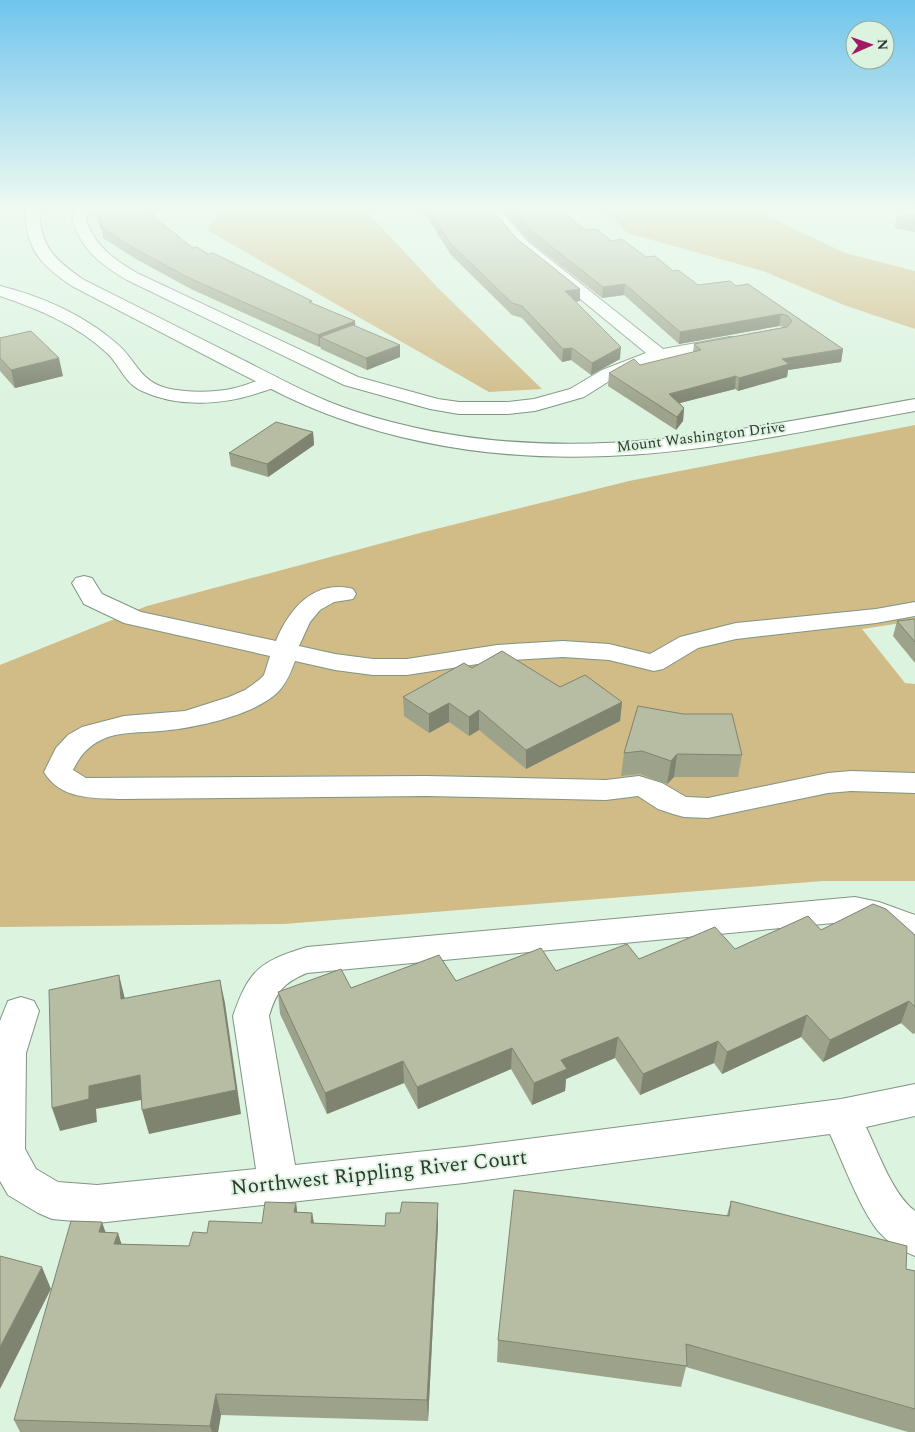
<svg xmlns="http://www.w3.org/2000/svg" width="915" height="1432" font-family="Spectral,serif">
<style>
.green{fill:#d1bb87}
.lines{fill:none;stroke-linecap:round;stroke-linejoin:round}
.minor-casing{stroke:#7f9582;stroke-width:2}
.major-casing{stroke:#7f9582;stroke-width:2}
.minor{fill:#fff;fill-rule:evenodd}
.major{fill:#fff;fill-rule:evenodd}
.wall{fill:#9da38b}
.shaded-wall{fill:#7f8471}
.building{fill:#b6bda2;stroke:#7f8471}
.labels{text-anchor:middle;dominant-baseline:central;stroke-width:4;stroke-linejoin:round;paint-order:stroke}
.far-street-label{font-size:15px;fill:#2e3730;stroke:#dcf3df}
.near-street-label{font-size:21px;fill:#2e3730;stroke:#dcf3df}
</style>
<rect width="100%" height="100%" fill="#dcf3df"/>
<!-- green -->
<g class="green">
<polygon points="225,206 373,206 368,213 439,289 542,389 489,392 207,230"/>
<polygon points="603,206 746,206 845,253 915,271 915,329 844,305 763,271 627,233"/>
<polygon points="915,425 915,621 862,629 905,683 915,684 915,881 823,881 284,924 0,927 0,665 147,606 420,533 629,481"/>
</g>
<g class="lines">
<!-- minor casing -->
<g class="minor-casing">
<g id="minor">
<path d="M78,206H92L86,220C96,247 114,260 139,274L358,377L438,399L459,402H507L534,399L570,389L602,370L646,353L517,247L482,206H497L527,241L663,349L730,337L736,338L739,342L736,346L730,347L649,363L614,378L584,397L535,411L507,414H459L430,409L344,385L127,280C101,265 82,250 72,220Z"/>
<path d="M0,286C41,296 84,315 116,343C136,359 138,380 166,388C187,393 214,393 235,388C247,385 259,380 271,376L278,378L280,382C276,388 268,390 261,392C224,405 178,408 142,391C124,383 120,365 107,353C77,325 38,309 0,296Z"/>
<path d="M84,576L92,578L102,594L141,612L276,641C289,609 314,579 353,589L356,594L353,599L334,602L320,610L310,622L299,646L335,654L373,659H407L497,645L563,641L609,644L650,654L680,637L736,623L876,609L915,602V616L876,623L736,639L698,648L663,669L654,671L609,660L563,657L497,661L407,675H373L335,670L295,661C291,672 287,682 279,691C254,716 195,728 161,731C142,733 119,731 101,740C87,747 80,756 73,770L86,778L426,776L606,780L639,776L662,783L686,797L708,798L828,773L851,771L915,773V793L851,791L828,793L708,818L684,817L673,814L658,809L638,796L606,800L426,796L119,799C91,798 60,799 44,772L56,748L68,735L82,727L124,716L185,711L229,697L245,690L259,680L264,675L270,656L124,623L84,604L72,583L76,578Z"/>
<path d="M855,897L879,902L915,915V944C893,937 880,925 855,921L307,973C283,983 276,992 269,1016L295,1165L464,1147L841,1099L915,1084V1116L866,1127C878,1152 893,1195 915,1211V1256C903,1251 891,1245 882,1235C863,1217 842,1160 830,1134L464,1183L97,1223L52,1219L38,1213L8,1195L0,1181V1021L8,1001L21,997L34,1001L39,1011L26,1053L25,1149L36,1169L58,1182L97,1185L256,1169L233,1016C249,969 261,961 307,947Z"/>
</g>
</g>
<!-- major casing -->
<g class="major-casing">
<path id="major" d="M25,206H39C40,246 52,258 84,280C136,306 188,332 239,358C277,377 314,398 354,411C546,474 723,433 915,399V411C814,429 711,452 608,456C518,460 424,449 338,418C297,404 260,383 222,364C172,338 122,312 72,286C39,264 25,248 25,206Z"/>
</g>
<!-- minor -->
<use href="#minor" class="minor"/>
<!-- major -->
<use href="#major" class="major"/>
</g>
<!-- wall -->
<g class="wall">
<polygon points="100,206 163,206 153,216 193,248 208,254 312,303 355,321 355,326 400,357 367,370 321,349 320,346 319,347 191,289 136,259 103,238 102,230 100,228 98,218"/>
<polygon points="420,206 489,206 516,238 580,289 580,301 575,302 620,359 591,375 571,360 562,362 522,318 512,315 451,255"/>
<polygon points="500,206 558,206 571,219 586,230 611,241 646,257 673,271 698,285 736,286 748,284 843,349 841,362 788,370 787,377 738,391 735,389 680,403 684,408 683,421 676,430 608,386 609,373 640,365 693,352 694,344 784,327 779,326 679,344 624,295 602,298 528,240"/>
<polygon points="915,214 915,232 894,228 897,217"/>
<polygon points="0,338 63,376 15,388 0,371"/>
<polygon points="313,432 314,445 268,477 231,466 229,453"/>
<polygon points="915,619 915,663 893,636 897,621"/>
<polygon points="472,668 560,687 622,702 620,721 526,769 479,730 469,736 449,722 429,733 404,716 403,697"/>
<polygon points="638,706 742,755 738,777 674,777 667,784 640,774 621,776 624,753"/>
<polygon points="821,930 915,935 915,1033 913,1034 901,1023 823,1062 801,1037 722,1074 714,1063 640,1095 615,1058 566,1079 565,1091 532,1105 511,1069 418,1109 404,1083 327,1114 280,1014 278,992 351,988 456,981 556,971 639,959 735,949"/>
<polygon points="731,1201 906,1269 915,1271 915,1432 908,1432 686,1367 681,1387 497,1362 498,1340 727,1215"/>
<polygon points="296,1203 297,1212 312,1213 314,1223 385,1226 438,1225 428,1421 221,1415 218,1432 20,1432 14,1420 105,1232 118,1233 121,1244 189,1246 207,1233 262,1223"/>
</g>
<!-- shaded-wall -->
<g class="shaded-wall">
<polygon points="151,206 163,206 148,221 146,211"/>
<polygon points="625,284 624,295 602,298 603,287"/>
<polygon points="580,289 580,301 564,303 565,291"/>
<polygon points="781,314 779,326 679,344 680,332"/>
<polygon points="355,321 356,333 320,337 320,346 319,347 318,335"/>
<polygon points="400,345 400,357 367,370 366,358"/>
<polygon points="621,347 620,359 591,375 592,363"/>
<polygon points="572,348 571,360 562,362 563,349"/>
<polygon points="843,349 841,362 788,370 787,377 738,391 739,378 782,359"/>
<polygon points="59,358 63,376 15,388 11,370"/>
<polygon points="736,376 735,389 668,406 669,394"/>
<polygon points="684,408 683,421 676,430 677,417"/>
<polygon points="313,432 314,445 268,477 267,464"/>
<polygon points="622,702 620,721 526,769 526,750"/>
<polygon points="449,703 449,722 429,733 429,714"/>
<polygon points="479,710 479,730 469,736 469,717"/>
<polygon points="677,754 674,777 667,784 671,761"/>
<polygon points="119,975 125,999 121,999"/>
<polygon points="220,980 225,1003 241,1114 149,1134 142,1110"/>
<polygon points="909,1001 901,1023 823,1062 830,1040"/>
<polygon points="807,1015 801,1037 722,1074 727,1052"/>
<polygon points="618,1037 615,1058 566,1079 565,1091 532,1105 534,1083 561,1060"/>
<polygon points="718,1041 714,1063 640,1095 643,1074"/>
<polygon points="512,1048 511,1069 418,1109 417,1087"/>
<polygon points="403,1061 404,1083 327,1114 325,1093"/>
<polygon points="140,1075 146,1099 96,1109 97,1122 60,1131 52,1108 89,1086"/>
<polygon points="296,1203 299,1226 294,1212"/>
<polygon points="438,1203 438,1225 428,1421 427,1400"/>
<polygon points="312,1213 316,1236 311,1223"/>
<polygon points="102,1222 110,1245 99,1232"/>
<polygon points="118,1233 125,1255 114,1244"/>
<polygon points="42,1267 51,1289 0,1389 0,1347"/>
<polygon points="216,1394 221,1415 218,1432 212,1432 210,1426"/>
</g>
<!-- building -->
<g class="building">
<polygon points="100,206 151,206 146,211 193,248 197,247 208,254 213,253 312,301 309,302 355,321 318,335 189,278 134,248 101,227 102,221 98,218 98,209"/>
<polygon points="427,206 489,206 516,238 580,289 565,291 621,347 592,363 572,348 563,349 522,306 512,303 451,244"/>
<polygon points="509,206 558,206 571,219 586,230 597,229 611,241 622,239 646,257 655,256 673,271 678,270 698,285 730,281 736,286 748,284 843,349 782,359 789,364 739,378 736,376 669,394 684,408 677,417 609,373 634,359 640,365 701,350 694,344 787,327 792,321 788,316 781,314 680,332 625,284 603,287 529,229"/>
<polygon points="915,214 915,221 897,217"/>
<polygon points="353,325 400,345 366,358 320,337"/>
<polygon points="31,331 59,358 11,370 0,358 0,338"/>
<polygon points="276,422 313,432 267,464 229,453"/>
<polygon points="915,619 915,642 897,621"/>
<polygon points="502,651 560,687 585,675 622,702 526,750 479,710 469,717 449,703 429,714 403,697 464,663 472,668"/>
<polygon points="638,706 683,714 732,714 742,755 677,754 671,761 642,751 624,753"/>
<polygon points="873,904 886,909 915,935 915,1007 909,1001 830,1040 807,1015 727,1052 718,1041 643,1074 618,1037 561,1060 567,1069 534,1083 512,1048 417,1087 403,1061 325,1093 278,992 341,969 351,988 439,955 456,981 541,948 556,971 627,944 639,959 715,927 735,949 808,916 821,930"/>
<polygon points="119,975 121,999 220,980 236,1090 142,1110 140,1075 89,1086 89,1099 52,1108 49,990"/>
<polygon points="514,1190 729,1216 731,1201 907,1246 906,1269 915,1271 915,1409 686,1344 687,1366 498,1340"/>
<polygon points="265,1202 296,1203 294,1212 312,1213 311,1223 385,1226 386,1213 400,1213 402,1202 438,1203 427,1400 216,1394 210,1426 14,1420 71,1221 102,1222 99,1232 118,1233 114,1244 189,1246 193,1232 207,1233 209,1221 262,1223"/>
<polygon points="0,1256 42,1267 0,1347"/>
</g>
<!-- sky -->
<linearGradient id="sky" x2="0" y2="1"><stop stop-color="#70c5ed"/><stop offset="0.51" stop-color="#effaf1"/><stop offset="1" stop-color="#effaf1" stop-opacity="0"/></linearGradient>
<rect width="915" height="407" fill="url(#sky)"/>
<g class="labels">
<!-- far-street labels -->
<g class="far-street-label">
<text transform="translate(701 437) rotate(-7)">Mount Washington Drive</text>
</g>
<!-- near-street labels -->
<g class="near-street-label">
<text transform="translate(379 1173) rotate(-6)">Northwest Rippling River Court</text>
</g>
</g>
<!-- north arrow -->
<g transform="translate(870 45) rotate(88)"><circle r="24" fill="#dcf3df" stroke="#96a899"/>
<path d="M0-4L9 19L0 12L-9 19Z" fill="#a11863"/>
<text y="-8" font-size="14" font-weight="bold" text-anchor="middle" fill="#2e3730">N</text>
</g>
</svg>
